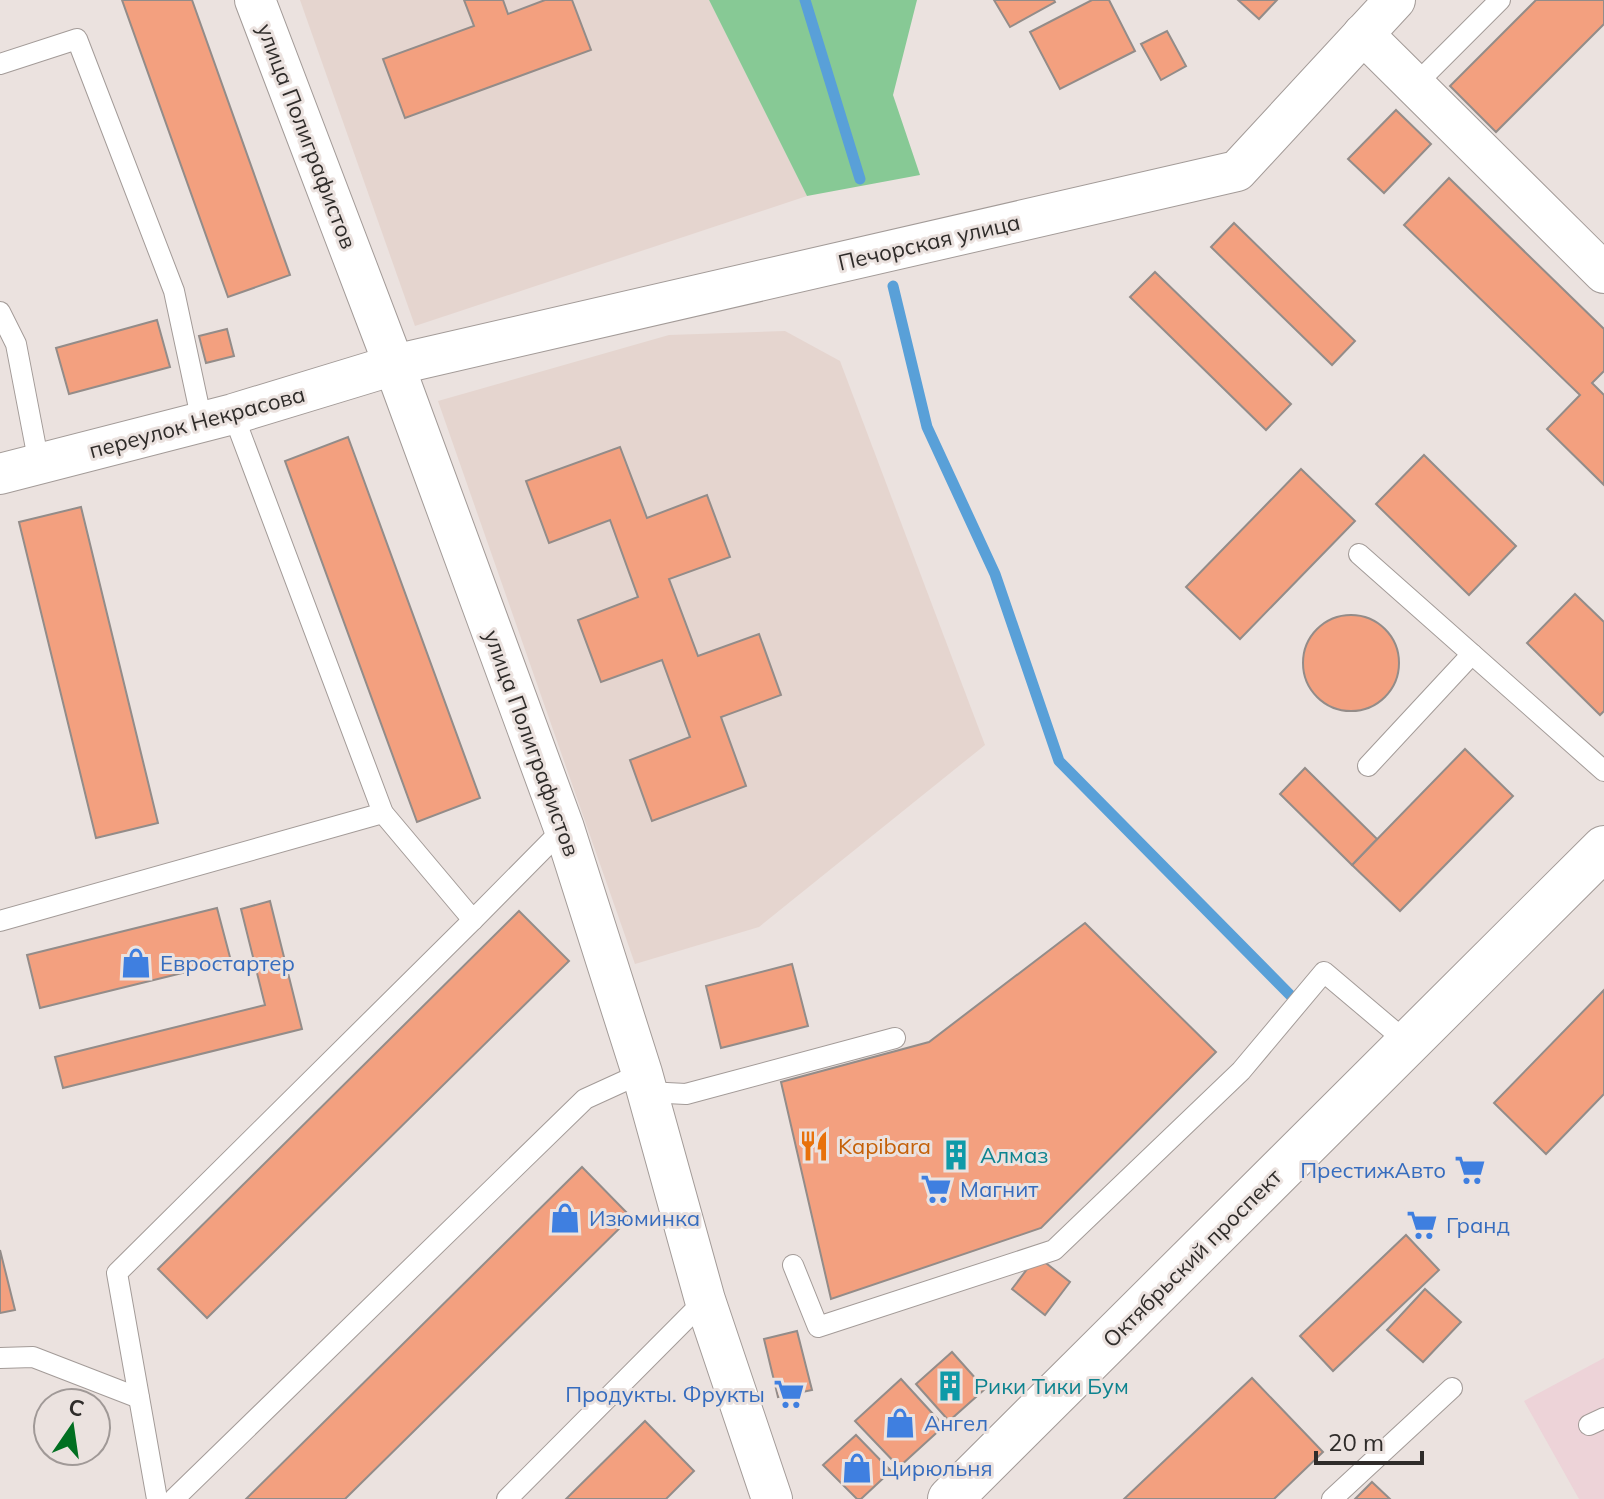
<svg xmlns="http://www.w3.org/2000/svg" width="1604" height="1499" font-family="Mulish,sans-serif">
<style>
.built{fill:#e5d5cf}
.industrial{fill:#edd3d8}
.green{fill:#87c995}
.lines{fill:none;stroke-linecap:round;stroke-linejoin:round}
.stream{stroke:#59a0d8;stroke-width:11}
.building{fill:#f3a07f;stroke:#938c89;stroke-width:2}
.lane-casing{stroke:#a39b98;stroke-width:22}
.street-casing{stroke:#a39b98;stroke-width:42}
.secondary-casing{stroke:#a39b98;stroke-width:46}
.lane{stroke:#fff;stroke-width:20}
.street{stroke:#fff;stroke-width:40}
.secondary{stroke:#fff;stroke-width:44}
.labels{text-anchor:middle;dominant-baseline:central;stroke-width:6;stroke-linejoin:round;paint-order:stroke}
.street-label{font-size:22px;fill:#2f2c2a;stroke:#ebe2df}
.shop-label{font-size:22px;fill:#366cbe;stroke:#ebe2df;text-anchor:start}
.food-label{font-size:22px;fill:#c56008;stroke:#ebe2df;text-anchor:start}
.culture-label{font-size:22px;fill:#0d838f;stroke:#ebe2df;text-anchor:start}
</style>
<rect width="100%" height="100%" fill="#ebe2df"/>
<!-- built -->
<g class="built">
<polygon points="300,0 709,0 807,196 415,326"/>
<polygon points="785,331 840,361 985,745 759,927 635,964 438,401 669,335"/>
</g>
<!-- industrial -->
<polygon class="industrial" points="1604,1358 1604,1499 1579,1499 1524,1401"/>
<!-- green -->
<polygon class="green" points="709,0 917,0 893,95 920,175 807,196"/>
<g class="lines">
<!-- stream -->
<g class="stream">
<polyline points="805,0 860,179"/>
<polyline points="893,286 927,427 995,574 1059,761 1298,1003"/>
</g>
</g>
<!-- building -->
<g class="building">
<polygon points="122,0 192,0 290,275 228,297"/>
<polygon points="464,0 503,0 508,14 545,0 572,0 591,50 405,118 383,59 474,26"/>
<polygon points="994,0 1054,0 1055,2 1010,27"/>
<polygon points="1092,0 1109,0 1135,51 1060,89 1030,32"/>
<polygon points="1238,0 1277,0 1259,19"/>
<polygon points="1536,0 1604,0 1604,24 1496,132 1450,86"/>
<polygon points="1167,31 1186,66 1161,80 1141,44"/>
<polygon points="1396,110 1431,144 1384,193 1348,159"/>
<polygon points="1449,178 1604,329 1604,371 1592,383 1604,395 1604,485 1547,429 1580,395 1404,225"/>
<polygon points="1234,223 1355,341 1332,365 1211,247"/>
<polygon points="1155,272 1291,404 1266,430 1130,297"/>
<polygon points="157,320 170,367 69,394 56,348"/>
<polygon points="227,329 234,356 206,363 199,336"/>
<polygon points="348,437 480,798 417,822 285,461"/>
<polygon points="620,447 647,518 707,495 730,557 669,579 698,656 759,634 781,695 721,717 746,786 652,821 630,760 690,737 662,660 601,682 578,620 638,597 610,520 549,543 526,481"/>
<polygon points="1424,455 1516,546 1469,595 1376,504"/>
<polygon points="1301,469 1355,521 1240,639 1186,587"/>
<polygon points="81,507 158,823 96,838 19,522"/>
<polygon points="1575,594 1604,622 1604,711 1600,715 1527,643"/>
<circle cx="1351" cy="663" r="48"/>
<polygon points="1465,749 1513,796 1400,911 1352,865"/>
<polygon points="1305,768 1377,839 1352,865 1280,794"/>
<polygon points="270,901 302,1029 63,1088 55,1057 265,1005 241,909"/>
<polygon points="217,908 231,961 40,1008 27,955"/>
<polygon points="519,911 569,961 207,1318 158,1269"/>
<polygon points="1085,923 1216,1052 1041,1228 831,1299 781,1082 929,1042"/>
<polygon points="792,964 808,1026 721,1048 706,986"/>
<polygon points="1604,990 1604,1094 1546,1154 1494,1103"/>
<polygon points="582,1167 631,1217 345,1499 246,1499"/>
<polygon points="1406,1235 1439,1270 1333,1371 1300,1336"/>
<polygon points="0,1250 15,1310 0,1313"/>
<polygon points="1037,1256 1070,1282 1045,1315 1012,1289"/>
<polygon points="1425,1289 1461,1322 1423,1362 1387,1330"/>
<polygon points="797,1331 812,1390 778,1397 764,1339"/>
<polygon points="952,1352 985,1389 949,1421 916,1384"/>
<polygon points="1252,1378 1323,1452 1274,1499 1124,1499"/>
<polygon points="901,1379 944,1426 899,1467 855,1421"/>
<polygon points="645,1421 694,1471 666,1499 566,1499"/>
<polygon points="856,1435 891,1471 861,1499 857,1499 823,1465"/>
<polygon points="1372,1482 1390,1499 1355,1499"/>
</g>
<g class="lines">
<!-- lane casing -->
<g class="lane-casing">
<g id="lane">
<polyline points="0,64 77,39 174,291 202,422"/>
<polyline points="1415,85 1500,0"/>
<polyline points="0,312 16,344 39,464"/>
<polyline points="233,414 383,813 473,920 564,828"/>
<polyline points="1359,554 1604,771"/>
<polyline points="1368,766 1472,654"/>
<polyline points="0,921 383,813"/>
<polyline points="647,1092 686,1094 895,1038"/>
<polyline points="793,1265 818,1327 1054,1250 1241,1071 1324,972 1408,1043"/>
<polyline points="0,1358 33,1357 139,1398"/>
<polyline points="1589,1425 1604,1418"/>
<polyline points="157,1499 117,1273 473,920"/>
<polyline points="174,1499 585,1099 642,1073"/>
<polyline points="507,1499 705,1300"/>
<polyline points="1332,1499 1452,1388"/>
</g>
</g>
<!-- street casing -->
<g class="street-casing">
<g id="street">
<polyline points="255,0 394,365 564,828 642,1073 705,1300 772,1499"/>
<polyline points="1363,34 1604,273"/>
<polyline points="0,474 233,414 394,365 1237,171 1395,0"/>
</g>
</g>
<!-- secondary casing -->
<g class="secondary-casing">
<polyline id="secondary" points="950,1499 1604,848"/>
</g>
<!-- lane -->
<use href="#lane" class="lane"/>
<!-- street -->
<use href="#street" class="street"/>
<!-- secondary -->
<use href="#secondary" class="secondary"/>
</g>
<!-- icons -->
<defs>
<g id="shop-bare" transform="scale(2.4)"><path d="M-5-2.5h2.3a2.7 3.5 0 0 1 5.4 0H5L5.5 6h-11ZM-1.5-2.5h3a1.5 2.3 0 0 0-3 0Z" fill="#3f7fe0" stroke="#ebe2df" stroke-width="2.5" paint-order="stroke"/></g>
<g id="restaurant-bare" transform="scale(2.4)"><path d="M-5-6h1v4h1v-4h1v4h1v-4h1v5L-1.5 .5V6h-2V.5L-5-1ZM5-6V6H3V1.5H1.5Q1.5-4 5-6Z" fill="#e8710a" stroke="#ebe2df" stroke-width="2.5" paint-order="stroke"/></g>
<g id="building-bare" transform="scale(2.4)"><path d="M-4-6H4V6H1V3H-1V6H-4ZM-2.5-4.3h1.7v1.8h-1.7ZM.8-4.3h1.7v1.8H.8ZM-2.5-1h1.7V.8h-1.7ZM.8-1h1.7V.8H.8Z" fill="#0f9aa8" stroke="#ebe2df" stroke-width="2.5" paint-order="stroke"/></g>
<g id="supermarket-bare" transform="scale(2.4)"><path d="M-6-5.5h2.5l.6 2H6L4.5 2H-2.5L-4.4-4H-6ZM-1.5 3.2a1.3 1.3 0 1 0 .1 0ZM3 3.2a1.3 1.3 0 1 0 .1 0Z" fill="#3f7fe0" stroke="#ebe2df" stroke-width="2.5" paint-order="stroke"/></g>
</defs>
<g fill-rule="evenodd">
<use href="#shop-bare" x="136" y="963"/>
<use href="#restaurant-bare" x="814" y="1146"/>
<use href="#building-bare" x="956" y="1155"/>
<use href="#supermarket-bare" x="1470" y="1170"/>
<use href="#supermarket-bare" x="936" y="1189"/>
<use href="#shop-bare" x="565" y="1218"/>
<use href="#supermarket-bare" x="1422" y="1225"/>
<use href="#building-bare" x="950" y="1386"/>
<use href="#supermarket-bare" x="789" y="1394"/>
<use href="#shop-bare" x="900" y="1423"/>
<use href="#shop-bare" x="857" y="1468"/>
</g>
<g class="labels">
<!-- street labels -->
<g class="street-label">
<text transform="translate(307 136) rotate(69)">улица Полиграфистов</text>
<text transform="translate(929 242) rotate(-13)">Печорская улица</text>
<text transform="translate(197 422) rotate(-15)">переулок Некрасова</text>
<text transform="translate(532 743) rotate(70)">улица Полиграфистов</text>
<text transform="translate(1192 1258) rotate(-45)">Октябрьский проспект</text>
</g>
<!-- shop labels -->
<g class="shop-label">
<text x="160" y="963">Евростартер</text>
<text x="1446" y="1170" text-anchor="end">ПрестижАвто</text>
<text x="960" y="1189">Магнит</text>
<text x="589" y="1218">Изюминка</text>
<text x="1446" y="1225">Гранд</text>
<text x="765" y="1394" text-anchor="end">Продукты. Фрукты</text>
<text x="924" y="1423">Ангел</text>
<text x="881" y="1468">Цирюльня</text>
</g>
<!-- food labels -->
<g class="food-label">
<text x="838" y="1146">Kapibara</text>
</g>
<!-- culture labels -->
<g class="culture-label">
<text x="980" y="1155">Алмаз</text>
<text x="974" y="1386">Рики Тики Бум</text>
</g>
</g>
<!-- north arrow -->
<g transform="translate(72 1427) rotate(13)"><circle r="38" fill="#ebe2df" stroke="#a09997" stroke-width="2"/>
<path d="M0-6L14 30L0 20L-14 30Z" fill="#016f21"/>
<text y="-12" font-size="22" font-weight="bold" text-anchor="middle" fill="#2f2c2a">С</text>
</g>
<!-- scale -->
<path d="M1316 1451v12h106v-12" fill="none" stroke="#2f2c2a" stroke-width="4"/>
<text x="1328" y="1451" font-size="24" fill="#2f2c2a" stroke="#ebe2df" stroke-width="6" paint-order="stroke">20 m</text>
</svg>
